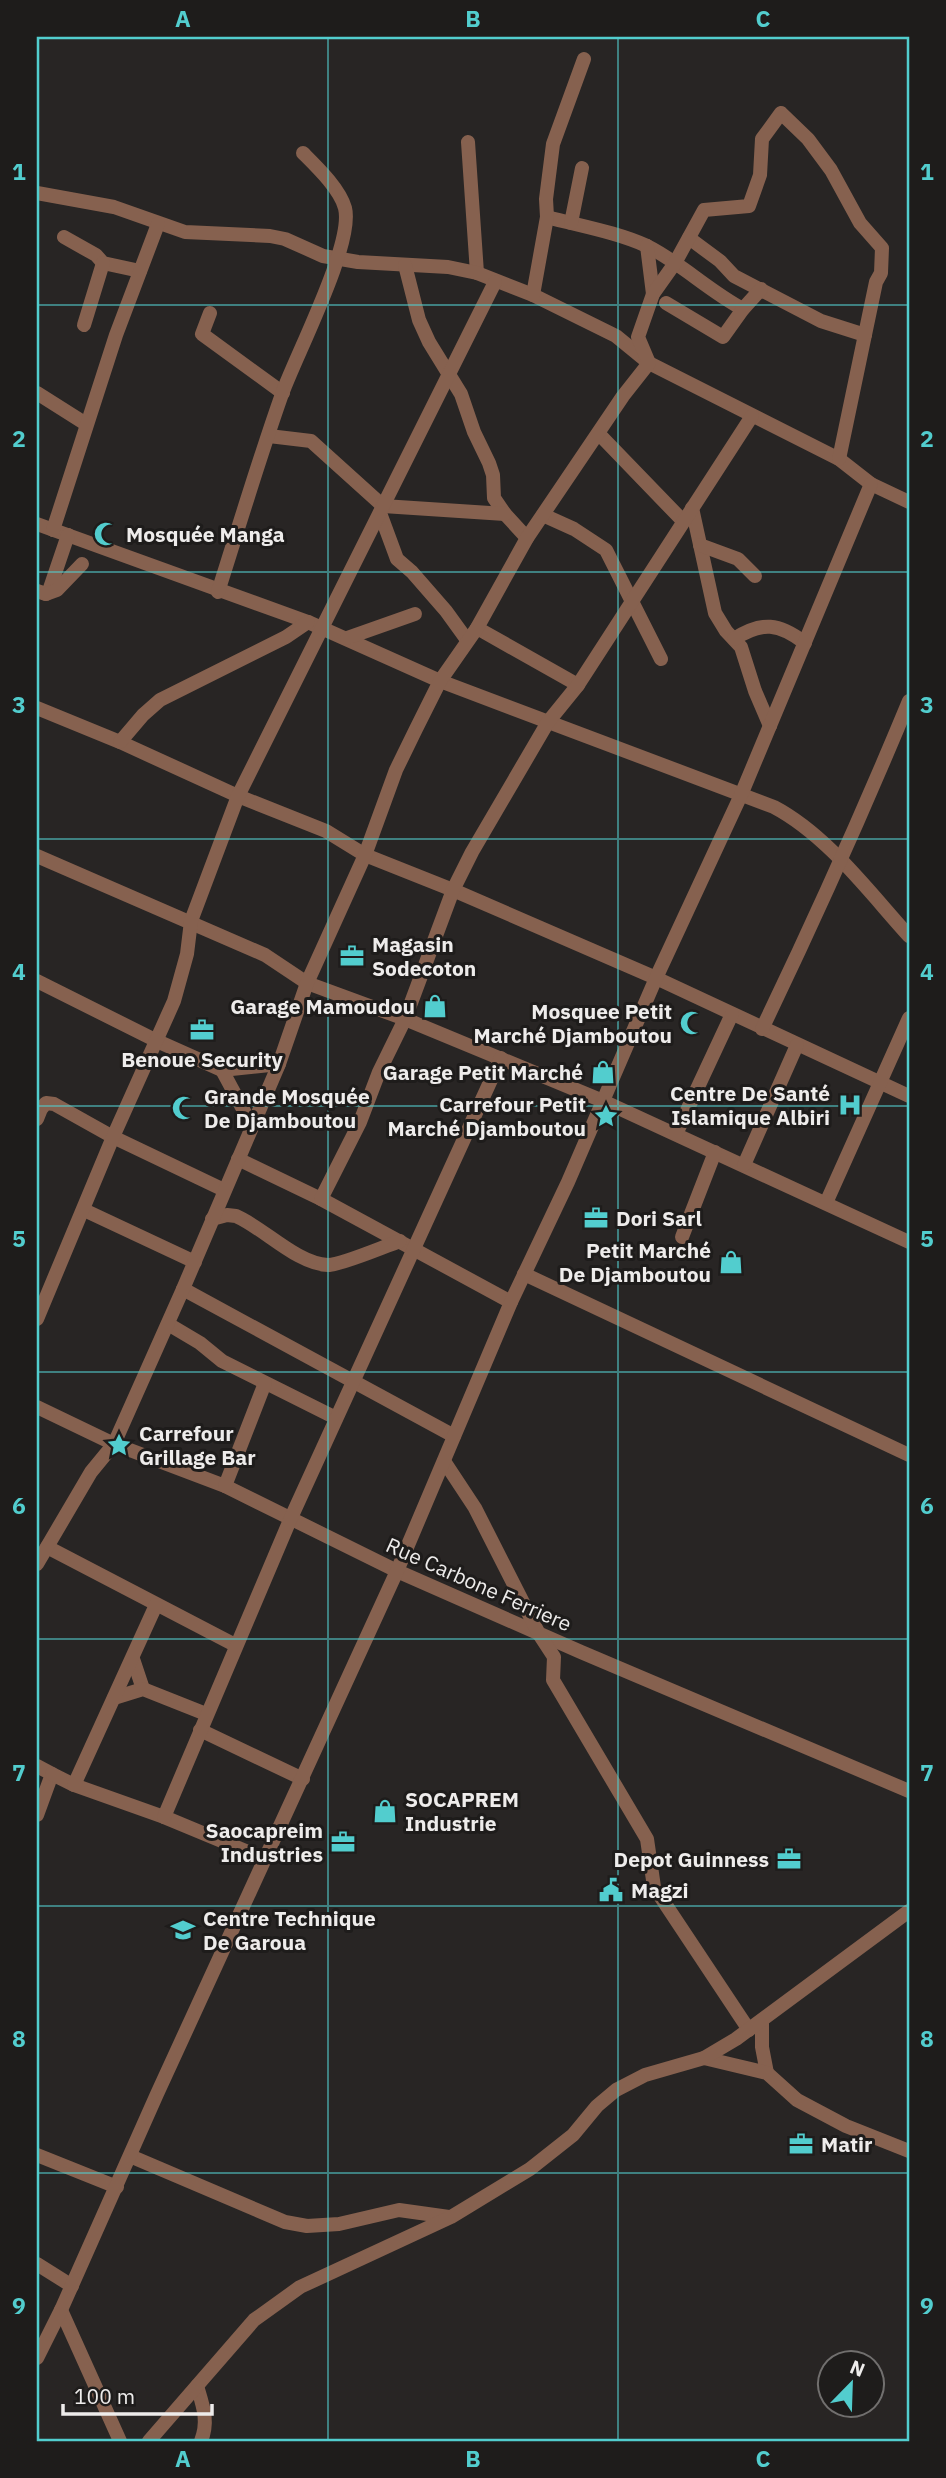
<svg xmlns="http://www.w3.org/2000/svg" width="946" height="2478" font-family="'IBM Plex Sans',sans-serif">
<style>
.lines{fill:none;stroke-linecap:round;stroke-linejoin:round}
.minor{stroke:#86614f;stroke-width:14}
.grid{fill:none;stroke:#52cdce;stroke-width:2;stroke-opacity:0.55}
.labels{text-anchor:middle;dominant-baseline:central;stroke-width:6;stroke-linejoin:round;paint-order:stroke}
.poi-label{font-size:21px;font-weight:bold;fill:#eeeceb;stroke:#1e1c1b;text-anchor:start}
.street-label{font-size:21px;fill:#eeeceb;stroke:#1e1c1b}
.neatline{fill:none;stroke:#52cdce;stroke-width:2.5}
.grid-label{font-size:23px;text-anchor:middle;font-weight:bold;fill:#52cdce}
</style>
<rect width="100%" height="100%" fill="#282524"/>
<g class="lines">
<!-- minor -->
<g class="minor">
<polyline points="468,142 477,273"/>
<polyline points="37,193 114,207 185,232 270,236 285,239 323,256 358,262 448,267 477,273 533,295 616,336 649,363 839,459 871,484 909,502"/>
<path d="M547,217C580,226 616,232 647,246C681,263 709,291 743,309"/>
<polyline points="571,223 582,168"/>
<polyline points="64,237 96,255 103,263 140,271"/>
<polyline points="689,238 720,261 734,276 821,321 865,335"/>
<polyline points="647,246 653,294"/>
<polyline points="405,265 419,320 429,342 461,394 474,432 489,463 493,475 494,498 505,514 527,538"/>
<polyline points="533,295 547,217 546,199 553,144 584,59"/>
<polyline points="666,303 723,337 743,309 761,289"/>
<polyline points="210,313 202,334 283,393"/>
<polyline points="84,325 103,263"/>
<polyline points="37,393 86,424"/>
<polyline points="599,434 683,521"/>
<polyline points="269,436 311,441 383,506 505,514"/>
<polyline points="692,508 715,613 726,631 741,647 755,691 770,726"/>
<polyline points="380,513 397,559 412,572 446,611 467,640"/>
<polyline points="543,515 574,529 606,550 661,659"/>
<path d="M37,524L308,622L440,681L774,807C827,835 869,892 909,936"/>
<polyline points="53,530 116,335 158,224"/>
<polyline points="700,545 738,559 755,576"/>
<polyline points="37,591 46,594 49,591 68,535"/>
<path d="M218,592C239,526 259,459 282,394C296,355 354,244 345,208C340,189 317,167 303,153"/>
<polyline points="46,594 57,590 82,564"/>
<polyline points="477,628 578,685"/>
<polyline points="347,638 415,614"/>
<path d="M734,639C762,621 779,623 805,643"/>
<polyline points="37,708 120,742 238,796 326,831 365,855 453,890 656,978 909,1096"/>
<polyline points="120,742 143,715 160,700 286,637 308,622"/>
<polyline points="37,856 265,955 307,983 405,1019 603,1101 909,1242"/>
<polyline points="37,981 157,1041 222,1070 279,1064"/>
<path d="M762,1029C814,921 863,812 909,701"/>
<polyline points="222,1070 252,1126"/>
<polyline points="37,1119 41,1109 46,1103 54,1104 113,1137 224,1190"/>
<polyline points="676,1134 732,1014"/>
<polyline points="238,1159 321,1199 511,1302"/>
<polyline points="744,1165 797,1045"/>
<polyline points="321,1199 360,1122 379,1072 405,1019 453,890 472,852 548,722 578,685 752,416"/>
<polyline points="826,1203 909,1018"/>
<polyline points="84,1210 195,1262"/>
<path d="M212,1219L227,1215L236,1216C264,1228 297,1264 328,1265C341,1265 385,1246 400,1241"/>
<polyline points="682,1237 715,1152"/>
<polyline points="524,1274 909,1455"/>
<polyline points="183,1289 454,1436"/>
<polyline points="37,1319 113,1137 174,1001 187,954 191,921 238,796 495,282"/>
<polyline points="168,1324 200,1343 222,1361 336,1418"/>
<polyline points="37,1407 114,1444 225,1486 397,1571 581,1652 909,1791"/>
<polyline points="444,1461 475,1508 539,1634 554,1657 553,1680 647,1839 654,1887 749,2030"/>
<polyline points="225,1486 265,1383"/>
<polyline points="47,1547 235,1645"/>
<polyline points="37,1564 91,1472 114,1444 183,1289 279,1064 307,983 365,855 396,770 416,729 440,681 477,628 527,538 623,396 649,363 638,337 653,294 675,263 704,210 749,206 760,175 762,139 781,113 808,139 831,170 860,223 882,248 881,273 876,282 839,459"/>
<polyline points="133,1659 143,1689"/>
<polyline points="114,1698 143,1689 206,1714"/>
<polyline points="200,1730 303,1779"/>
<polyline points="37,1766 52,1774 37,1815"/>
<polyline points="52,1774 74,1785 164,1817 265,1859"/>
<polyline points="74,1785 156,1605"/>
<polyline points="164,1817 290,1520 501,1058"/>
<polyline points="762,2022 762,2047 767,2073"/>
<polyline points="704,2058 767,2073 797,2100 846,2126 909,2151"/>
<polyline points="37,2155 117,2187"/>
<polyline points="130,2156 285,2222 307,2226 339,2224 399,2210 449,2217"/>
<polyline points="37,2264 72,2286"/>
<polyline points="61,2310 120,2441"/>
<polyline points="37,2358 61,2310 157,2094 397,1571 511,1302 568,1182 656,978 741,795 871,484"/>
<path d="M197,2386C203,2406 209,2421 201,2441"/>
<polyline points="149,2441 254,2320 300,2287 451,2217 530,2169 573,2135 597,2106 616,2090 645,2075 704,2058 736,2039 909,1911"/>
</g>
</g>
<!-- grid -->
<path class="grid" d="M328,37V2441M618,37V2441M37,305H909M37,572H909M37,839H909M37,1106H909M37,1372H909M37,1639H909M37,1906H909M37,2173H909"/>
<!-- icons -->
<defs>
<g id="mosque-bare" transform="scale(1.89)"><path d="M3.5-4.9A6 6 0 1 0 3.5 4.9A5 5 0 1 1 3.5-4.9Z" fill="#52cdce" stroke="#1e1c1b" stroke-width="2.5" paint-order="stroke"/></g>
<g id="office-bare" transform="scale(1.89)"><path d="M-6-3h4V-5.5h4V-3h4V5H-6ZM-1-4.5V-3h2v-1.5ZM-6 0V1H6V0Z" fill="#52cdce" stroke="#1e1c1b" stroke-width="2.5" paint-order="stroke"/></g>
<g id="shop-bare" transform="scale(1.89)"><path d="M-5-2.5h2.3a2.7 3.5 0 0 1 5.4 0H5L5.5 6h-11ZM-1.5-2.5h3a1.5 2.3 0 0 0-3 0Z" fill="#52cdce" stroke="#1e1c1b" stroke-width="2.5" paint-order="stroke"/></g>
<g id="hospital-bare" transform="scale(1.89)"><path d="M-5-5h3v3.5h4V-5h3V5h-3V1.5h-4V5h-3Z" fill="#52cdce" stroke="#1e1c1b" stroke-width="2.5" paint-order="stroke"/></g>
<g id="sight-bare" transform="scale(1.89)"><path d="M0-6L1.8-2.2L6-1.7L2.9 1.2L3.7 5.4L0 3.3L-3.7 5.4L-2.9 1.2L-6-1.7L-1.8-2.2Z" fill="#52cdce" stroke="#1e1c1b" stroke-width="2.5" paint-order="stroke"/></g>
<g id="civic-bare" transform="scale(1.89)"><path d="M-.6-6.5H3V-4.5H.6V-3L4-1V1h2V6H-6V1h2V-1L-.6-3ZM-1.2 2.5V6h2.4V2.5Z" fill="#52cdce" stroke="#1e1c1b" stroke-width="2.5" paint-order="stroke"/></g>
<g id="university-bare" transform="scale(1.89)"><path d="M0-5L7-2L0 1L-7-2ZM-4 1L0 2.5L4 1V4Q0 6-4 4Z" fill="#52cdce" stroke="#1e1c1b" stroke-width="2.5" paint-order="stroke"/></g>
</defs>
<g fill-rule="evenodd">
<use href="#mosque-bare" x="106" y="534"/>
<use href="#office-bare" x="352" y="956"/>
<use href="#shop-bare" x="435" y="1006"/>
<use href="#mosque-bare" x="692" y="1023"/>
<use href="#office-bare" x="202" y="1030"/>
<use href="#shop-bare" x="603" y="1072"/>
<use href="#hospital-bare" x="850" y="1105"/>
<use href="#mosque-bare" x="184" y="1108"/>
<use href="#sight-bare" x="606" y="1116"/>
<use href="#office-bare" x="596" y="1218"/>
<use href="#shop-bare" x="731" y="1262"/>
<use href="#sight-bare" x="119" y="1445"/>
<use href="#shop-bare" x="385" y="1811"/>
<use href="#office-bare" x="343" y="1842"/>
<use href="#office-bare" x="789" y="1859"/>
<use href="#civic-bare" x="611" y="1890"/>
<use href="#university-bare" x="183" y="1930"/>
<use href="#office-bare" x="801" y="2144"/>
</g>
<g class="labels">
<!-- poi labels -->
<g class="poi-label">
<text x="126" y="534">Mosquée Manga</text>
<text x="372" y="944">Magasin<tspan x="372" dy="24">Sodecoton</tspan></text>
<text x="415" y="1006" text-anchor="end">Garage Mamoudou</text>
<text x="672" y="1011" text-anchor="end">Mosquee Petit<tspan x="672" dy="24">Marché Djamboutou</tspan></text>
<text x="202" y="1059" text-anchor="middle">Benoue Security</text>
<text x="583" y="1072" text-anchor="end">Garage Petit Marché</text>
<text x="830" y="1093" text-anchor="end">Centre De Santé<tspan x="830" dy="24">Islamique Albiri</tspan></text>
<text x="204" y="1096">Grande Mosquée<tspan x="204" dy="24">De Djamboutou</tspan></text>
<text x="586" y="1104" text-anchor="end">Carrefour Petit<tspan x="586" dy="24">Marché Djamboutou</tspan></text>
<text x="616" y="1218">Dori Sarl</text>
<text x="711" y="1250" text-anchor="end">Petit Marché<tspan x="711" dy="24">De Djamboutou</tspan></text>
<text x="139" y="1433">Carrefour<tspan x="139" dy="24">Grillage Bar</tspan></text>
<text x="405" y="1799">SOCAPREM<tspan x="405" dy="24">Industrie</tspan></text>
<text x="323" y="1830" text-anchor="end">Saocapreim<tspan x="323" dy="24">Industries</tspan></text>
<text x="769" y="1859" text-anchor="end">Depot Guinness</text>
<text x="631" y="1890">Magzi</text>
<text x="203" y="1918">Centre Technique<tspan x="203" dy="24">De Garoua</tspan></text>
<text x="821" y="2144">Matir</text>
</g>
<!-- street labels -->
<g class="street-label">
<text transform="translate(479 1584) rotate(24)">Rue Carbone Ferriere</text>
</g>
</g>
<!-- border -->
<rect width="946" height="2478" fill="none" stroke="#1e1c1b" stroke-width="77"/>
<!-- north arrow -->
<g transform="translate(851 2384) rotate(23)"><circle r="33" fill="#1e1c1b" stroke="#716f6e" stroke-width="2"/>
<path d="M0-5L12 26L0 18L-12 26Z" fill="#52cdce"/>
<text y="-10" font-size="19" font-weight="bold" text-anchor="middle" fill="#eeeceb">N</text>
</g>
<!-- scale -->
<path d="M63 2404v10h149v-10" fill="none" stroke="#eeeceb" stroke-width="3.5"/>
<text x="74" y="2404" font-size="21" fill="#eeeceb" stroke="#1e1c1b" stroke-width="5" paint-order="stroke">100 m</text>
<rect x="38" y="38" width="870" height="2402" class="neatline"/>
<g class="grid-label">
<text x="183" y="27">A</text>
<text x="473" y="27">B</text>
<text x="763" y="27">C</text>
<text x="19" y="180">1</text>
<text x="927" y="180">1</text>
<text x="19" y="447">2</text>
<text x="927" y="447">2</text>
<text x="19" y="713">3</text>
<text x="927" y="713">3</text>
<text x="19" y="980">4</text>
<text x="927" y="980">4</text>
<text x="19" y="1247">5</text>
<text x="927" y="1247">5</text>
<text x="19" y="1514">6</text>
<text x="927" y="1514">6</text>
<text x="19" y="1781">7</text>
<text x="927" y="1781">7</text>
<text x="19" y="2047">8</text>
<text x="927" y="2047">8</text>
<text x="19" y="2314">9</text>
<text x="927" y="2314">9</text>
<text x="183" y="2467">A</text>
<text x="473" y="2467">B</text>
<text x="763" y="2467">C</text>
</g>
</svg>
